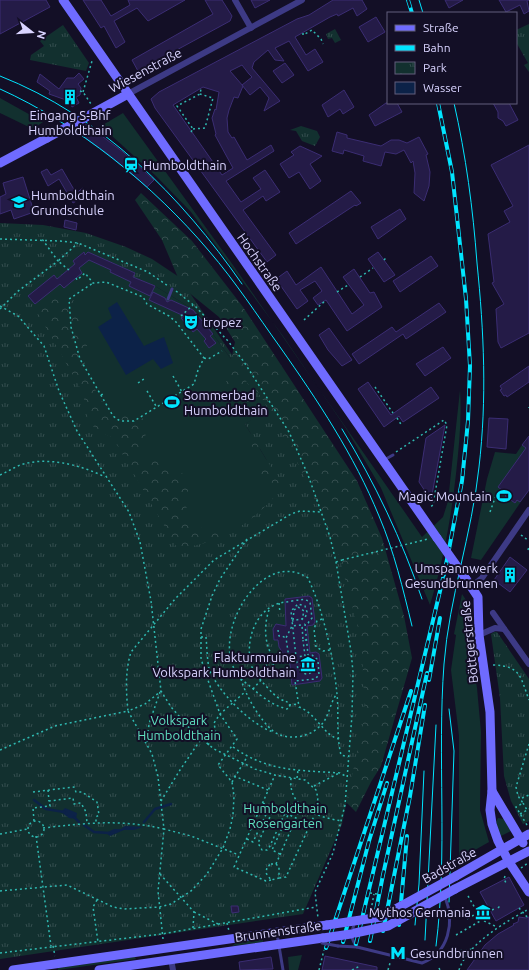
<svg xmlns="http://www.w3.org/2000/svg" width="529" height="970" font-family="Ubuntu,sans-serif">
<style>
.green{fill:#12302f}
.forest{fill:url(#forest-crowns)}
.park{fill:url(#park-tufts);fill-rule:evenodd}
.water{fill:#0c2248}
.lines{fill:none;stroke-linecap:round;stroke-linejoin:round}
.stream{stroke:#0c2248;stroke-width:2.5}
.building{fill:#241b47;stroke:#3b2d73;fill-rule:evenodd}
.path{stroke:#2fb8b0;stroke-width:1.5;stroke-dasharray:2 3;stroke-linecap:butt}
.lane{stroke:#3d3a85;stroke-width:3}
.street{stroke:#3d3a85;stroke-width:6}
.secondary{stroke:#6f6bff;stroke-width:9}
.tram{stroke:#00e5ff;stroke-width:1}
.rail-casing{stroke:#00e5ff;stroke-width:4}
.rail{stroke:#130f26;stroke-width:2.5;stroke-dasharray:8;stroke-linecap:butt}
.path-bridge{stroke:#2fb8b0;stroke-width:1.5;stroke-dasharray:2 3;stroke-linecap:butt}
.lane-bridge{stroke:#3d3a85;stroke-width:3}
.secondary-bridge{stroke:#6f6bff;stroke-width:9}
.labels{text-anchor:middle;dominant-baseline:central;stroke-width:4;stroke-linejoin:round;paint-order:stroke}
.street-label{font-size:13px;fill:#d9d4ff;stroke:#130f26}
.poi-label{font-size:13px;fill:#d9d4ff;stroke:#130f26;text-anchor:start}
.park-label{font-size:13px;fill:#5fe0c0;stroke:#130f26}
</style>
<defs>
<pattern id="forest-crowns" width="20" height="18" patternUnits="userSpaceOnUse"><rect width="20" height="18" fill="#12302f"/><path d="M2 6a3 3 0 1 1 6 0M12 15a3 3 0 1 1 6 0" fill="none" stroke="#344d4e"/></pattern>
<pattern id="park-tufts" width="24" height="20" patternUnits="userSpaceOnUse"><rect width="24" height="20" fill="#12302f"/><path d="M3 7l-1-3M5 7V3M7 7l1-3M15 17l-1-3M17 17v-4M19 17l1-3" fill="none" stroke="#344d4e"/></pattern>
</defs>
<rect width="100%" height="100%" fill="#130f26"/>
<!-- green -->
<g class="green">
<polygon points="0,98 43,122 33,129 0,113"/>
<path d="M123,113L233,265L422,537L443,517L448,501L460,390C462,418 459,446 456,474C451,519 443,562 430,605L381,488L345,427L283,336L191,212L156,176L101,126Z"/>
<polygon points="83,252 135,273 133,277 155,286 191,308 193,307 214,333 213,334 239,370 266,412 245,424 283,487 250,522 208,542 95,429 28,296 75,264 73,261"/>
<polygon points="522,445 529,450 529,490 481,560 471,558 487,479 495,452 516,454"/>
<polygon points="462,594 468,603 468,632 477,688 481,732 480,810 489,842 459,859 459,736 451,670 456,635 454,634"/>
<polygon points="498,818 504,819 511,831 501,836 496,822"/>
<polygon points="263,938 263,942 232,946 237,942"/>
<polygon points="302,955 298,970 289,970 288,957"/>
<polygon points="135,957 136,959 58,970 58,968"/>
</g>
<!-- forest -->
<path class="forest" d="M141,193L192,241L243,307L357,481L382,538L404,616L412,658L381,766L371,782L356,812L344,800L100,458L25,301L32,308L63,295C87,304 76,314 80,333C81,338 86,340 87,346C87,355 83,361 86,370C90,384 101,398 108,411L145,419L148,426L140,455L144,458L163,459C168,468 171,469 181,469C182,475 187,483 188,489C188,500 183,513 191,522C193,525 198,527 202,528C231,543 262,510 273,485L269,478L260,477L256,471L265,466L268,454L264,449L253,448L248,441L252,429L262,416L250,415L224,392L235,342L219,317L182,287L162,240L135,200Z"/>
<!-- park -->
<g class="park">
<polygon points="529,24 529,72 524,65 528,63 516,42 516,30"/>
<polygon points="63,25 89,63 86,71 30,60 31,55 44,46 40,41"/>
<polygon points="335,29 341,40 335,43 332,38 328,39 326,34"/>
<polygon points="301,126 317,131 320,137 315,146 302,141 296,131 290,130"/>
<path d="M0,223L43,225L86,233L126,247L152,259L179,277L273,415L303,474L337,549L358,628L362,652L365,714L342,824L303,914L0,959ZM83,252L135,273L133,277L155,286L191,308L193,307L214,333L213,334L239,370L265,411L245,424L283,487C259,516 233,536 197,545C190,546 182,550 176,546L113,438L95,429L87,416L83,393L28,296L57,279L75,264L73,261Z"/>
<polygon points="494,632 497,632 529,679 529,821 523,824 511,801 504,776 500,698 491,634"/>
</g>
<!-- water -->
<g class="water">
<polygon points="117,302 144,346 164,337 173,363 161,369 153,359 126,375 98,327 112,318 108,308"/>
<polygon points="65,808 77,813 76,819 69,818 61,812"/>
<polygon points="125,826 143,827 134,830 124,830 110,836 106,833 114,829 121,829"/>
</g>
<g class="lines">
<!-- stream -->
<g class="stream">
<polyline points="34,800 46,809 64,812"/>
<polyline points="74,817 79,822"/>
<polyline points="144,822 155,809 171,804"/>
<polyline points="84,825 94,832 109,833"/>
</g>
</g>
<!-- building -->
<g class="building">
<polygon points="0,0 46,0 50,7 0,34"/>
<polygon points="83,0 101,0 111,16 130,5 128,0 185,0 148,21 137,8 114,21 125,42 116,48 104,26 101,28"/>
<polygon points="205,0 222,0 232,16 230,21 138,71 132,60 213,14"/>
<polygon points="251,0 270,0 255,8"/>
<path d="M333,0H362L367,9L357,16L353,8L338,16L337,14L330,17L295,37L306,55L315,49L323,62L308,71L289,41L275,48L284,61L275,60L268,50L254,62L252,68L280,101L264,111L269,98L260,87L250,95L242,85L252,77L249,74L242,65L230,71L243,86L238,98L234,97L229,110L227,118L228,132L232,138L234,137L247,160L271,145L274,151L226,181L241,202L261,189L253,178L265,170L280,192L266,201L263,196L243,210L276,255L267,262L155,108L151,99L159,92L297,19L309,15ZM203,87L219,92L216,110L215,109L212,118L216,134L215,135L233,168L222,175L173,105Z"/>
<polygon points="445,0 463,0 449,8"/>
<polygon points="499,0 529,0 527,1 529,11 524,14 520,5 506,12"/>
<polygon points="376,17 385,32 368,42 359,27"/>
<polygon points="285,63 294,75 282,83 273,71"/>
<polygon points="79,73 84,79 78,84 81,88 80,95 76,97 79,103 72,107 68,98 66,100 49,94 50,91 37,82 40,74 59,89 67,78 74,78"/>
<polygon points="344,90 354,107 343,114 340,109 328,117 322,105"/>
<polygon points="386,103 397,103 402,112 375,126 369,115"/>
<polygon points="493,103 509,103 518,120 506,126 503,121 498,118 498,112"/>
<polygon points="86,124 123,152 154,180 147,187 108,154 74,130"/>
<polygon points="337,132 347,135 347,138 381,146 391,140 399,140 407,143 419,137 428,154 426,155 430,172 429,186 424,201 414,193 415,173 413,161 411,163 404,150 396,154 385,152 381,166 363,161 364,156 344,150 343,154 332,151"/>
<polygon points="529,145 529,333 501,348 498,342 496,309 504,304 492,283 494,282 488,234 510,222 504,211 513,206 491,165"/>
<polygon points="300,146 322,156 310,164 321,181 310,189 299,172 289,178 280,164 294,155 291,152"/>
<polygon points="47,169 51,175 62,169 76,193 83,188 87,195 73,203 59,179 48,186 41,172"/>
<polygon points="23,177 34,212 14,219 11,210 0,214 0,197 6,194 3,183"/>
<polygon points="351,191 361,203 356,206 355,205 296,244 289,233"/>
<polygon points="400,209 406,219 378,239 371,227"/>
<polygon points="65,220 77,223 76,230 64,227"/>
<polygon points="84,252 85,255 88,252 135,273 133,277 155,286 150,296 129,286 131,282 110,272 111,270 89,260 79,268 82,273 64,288 60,284 35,304 28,296 54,275 57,279 75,264 73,261"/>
<polygon points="378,252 395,275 384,282 368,259"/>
<polygon points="431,256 438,266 400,292 393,281"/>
<polygon points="321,267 352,314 364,305 343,277 354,269 370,293 374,292 382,307 347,331 326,300 318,305 313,298 322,291 315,281 300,290 308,301 297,309 276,279 287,271 296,285"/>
<polygon points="153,292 165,298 167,302 171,300 193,310 213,334 210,336 216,343 209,348 204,341 206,339 197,329 193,332 181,318 184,316 149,300"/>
<polygon points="439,303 446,312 406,339 403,334 359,364 352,354 392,327 396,332"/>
<polygon points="329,328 352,360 342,366 328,350 319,335"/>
<polygon points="443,347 451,358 425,376 416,364"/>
<polygon points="529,366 529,382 507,397 506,395 504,396 500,390 502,389 500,386"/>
<polygon points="368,382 391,415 431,387 439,398 403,422 399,416 384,427 358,389"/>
<polygon points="489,418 508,419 506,449 487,447"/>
<polygon points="445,425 431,500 419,482 426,438"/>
<polygon points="529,436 529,490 520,502 517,500 515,503 505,496 507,494 498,487 526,448 522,445"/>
<polygon points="510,557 527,570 510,592 494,580"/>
<polygon points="309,596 312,598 315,622 313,625 307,626 310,653 316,652 319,654 322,678 320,681 292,685 290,664 279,647 278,640 274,640 273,629 276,624 286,626 285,599"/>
<polygon points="509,877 524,905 496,921 480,892"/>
<polygon points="231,906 238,906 239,912 232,913"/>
<polygon points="519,917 526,918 529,917 529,970 467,970 485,945 498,934 514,925 513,924 518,922"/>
<polygon points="325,956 377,967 377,970 322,970"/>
<polygon points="271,957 273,969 240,970 239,962"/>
</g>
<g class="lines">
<!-- path -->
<g class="path">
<polyline points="303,33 303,35 312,30 321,39 323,44"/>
<polyline points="80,91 83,92 91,104"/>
<polyline points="83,92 92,61"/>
<polyline points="88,128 92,135"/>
<polyline points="193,129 205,128 213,98 200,94"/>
<polyline points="191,132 193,129 177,106 200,94 201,89"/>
<polyline points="0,239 60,241 78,243 148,272 168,286"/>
<polyline points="384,260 386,258"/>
<polyline points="69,270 58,261 78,243"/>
<polyline points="360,277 373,268"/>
<polyline points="76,278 77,280 85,273 93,283 106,282 143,297 147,304 169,316 176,322 204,358 198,370 194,384 134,421 120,421 113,416 80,359 71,327 69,299 93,283"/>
<polyline points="176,291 196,307 228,341 244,362 289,432 308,475 330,537 336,562 351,651 353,672 352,715 345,805 333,853 315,892 318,918"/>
<polyline points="337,292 348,285"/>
<polyline points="0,306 18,316 44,346 59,391 77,431 129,512 140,542 151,601 161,691 171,707 192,731 214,749 255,769 275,775 305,780 316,790 318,798 315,814 286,877 279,878"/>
<polyline points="0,309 17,292 58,261 42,239"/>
<polyline points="181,316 193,305"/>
<polyline points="304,320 326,300"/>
<polyline points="204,358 208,359 222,351"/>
<polyline points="173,376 182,392"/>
<polyline points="138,383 144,379"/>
<polyline points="375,387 393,413"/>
<polyline points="147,391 156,406"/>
<polyline points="101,395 105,393"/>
<polyline points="529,407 529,408"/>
<polyline points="397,418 402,426"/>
<polyline points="396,452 444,420 447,425 433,505 429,508"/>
<path d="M0,475C7,472 13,468 20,465C47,456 81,465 105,477"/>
<polyline points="490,512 495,498 501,490"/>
<polyline points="521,535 529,541"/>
<polyline points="420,541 428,539"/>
<polyline points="528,550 529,547"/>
<polyline points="336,562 342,560"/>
<polyline points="279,603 280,613"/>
<path d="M269,610C263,627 264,652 280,664L289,658L286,638L292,626L302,625L303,640H306"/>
<polyline points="322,619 317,621 314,629 316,647 323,651 330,650"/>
<polyline points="293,620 294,610 298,607 304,611 302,620"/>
<polyline points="278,630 279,636 282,636 286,638"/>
<path d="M201,637H206C207,647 207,659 209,668C216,690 251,725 273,732"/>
<polyline points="289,658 296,657 291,611 298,604 305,606 307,612 305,618 292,621"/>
<circle cx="307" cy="668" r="6"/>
<path d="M493,665C521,666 520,676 529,700"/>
<polyline points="301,670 298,670 296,657 305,656 303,640"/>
<polyline points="258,676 263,671 267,675 271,669 266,666 269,662 273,665 276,661"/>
<path d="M241,679C246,696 259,719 273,731C286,741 308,738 319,727C329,719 329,705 336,695"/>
<polyline points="253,689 261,680"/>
<polyline points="289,705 298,704"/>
<path d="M339,739C324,736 317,714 299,707L295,681L315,679L319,675L318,660L312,655H308L305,624L308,623L312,618L310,602C304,598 299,600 292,601C288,602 284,602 280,603C254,610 244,644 252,667C255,675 273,695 280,699C284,701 286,701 289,703L290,707L287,709C272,705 262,697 251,687C246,683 239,678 236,672C211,633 262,547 308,578C324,613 333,655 337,694C339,713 336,735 341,755L348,757"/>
<polyline points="147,742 149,724 160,692"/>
<polyline points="208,745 216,734 214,723 220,714 246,691"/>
<path d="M233,747C268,772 299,770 340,773L347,777"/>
<path d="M0,750L55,726L128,711C126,692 125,671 131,652L175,599L214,560L291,514L300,511L321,512"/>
<polyline points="234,776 268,790"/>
<path d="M291,778C288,808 317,817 342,821"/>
<polyline points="297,778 298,770"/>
<polyline points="232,782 247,757"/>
<polyline points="314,786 339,773"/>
<polyline points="48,790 49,801"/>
<polyline points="33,792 74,787 76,792 82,792 97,802 99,815 96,817 96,822"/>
<polyline points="522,798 529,795"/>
<polyline points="161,801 180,770 201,739"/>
<polyline points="263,803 296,818 302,807"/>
<polyline points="523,803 527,810"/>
<polyline points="274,808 258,843 262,850 267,850 269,848 285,813"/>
<polyline points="520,814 529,809"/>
<polyline points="34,821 33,808 50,806 49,801 73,798 74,804 81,803 86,812 87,823"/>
<circle cx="36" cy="829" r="8"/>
<polyline points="527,825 516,807 523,803 518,796 516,787 529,744"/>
<path d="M43,828C86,823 121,819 164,829L158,777L152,754L128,711L145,704L161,691"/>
<polyline points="0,834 28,829"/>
<polyline points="36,836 51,946"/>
<polyline points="247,839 253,842 270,806"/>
<polyline points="280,854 272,850 288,815"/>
<polygon points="271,864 276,864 279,867 279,878 271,880 266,873 267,867"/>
<polyline points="276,864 296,818"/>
<polyline points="521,868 528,863"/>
<polyline points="160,874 194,912 193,928"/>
<polyline points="505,876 504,879 507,885"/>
<polyline points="271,880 266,881 234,867 275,775"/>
<polyline points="0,891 67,885 113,907 124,909 159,907 171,904 191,891 207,874 223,848 230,829 233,815 234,796 232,782 218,765 237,739 220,714 204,669 201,658 201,629 212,596 220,579 247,539"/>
<polyline points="370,893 377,894"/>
<polyline points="468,896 482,920 497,927"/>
<polyline points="97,900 93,907 98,942"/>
<polyline points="498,908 501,905"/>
<polyline points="519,908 529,919"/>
<polyline points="371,910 374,894"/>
<polyline points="482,910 486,908"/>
<polyline points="492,910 496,908"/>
<polyline points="194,912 218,924"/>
<polyline points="477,913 481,911"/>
<polyline points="472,916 476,914"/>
<polyline points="467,919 471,916"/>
<polyline points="227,923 229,931"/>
<polyline points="456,935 482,920"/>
<polyline points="163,939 158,891 164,829 191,836 239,855"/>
<polyline points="53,946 55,956"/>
<polyline points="450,952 474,949"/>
<polyline points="0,953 162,934 316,907"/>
<polyline points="439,968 440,970"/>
<polyline points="319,970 324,950"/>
<polyline points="352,970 360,966"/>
<polyline points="388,970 390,963"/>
<path d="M459,970C467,944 507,921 529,909"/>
</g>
<!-- lane -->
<g class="lane">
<polyline points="168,299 172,289"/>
<polyline points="384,460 393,455"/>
<path d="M355,922C351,932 350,938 357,947L422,963C449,953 455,922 445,897"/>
<polyline points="277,934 283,970"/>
<polyline points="338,946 357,947"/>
</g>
<!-- street -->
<g class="street">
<polyline points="235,0 251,28"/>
<polyline points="128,94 302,0"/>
<polyline points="472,586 482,578 529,510"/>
<polyline points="493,613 529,664"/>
<polyline points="479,635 495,628 504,629"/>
<polyline points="171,959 173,970"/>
</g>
<!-- secondary -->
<g class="secondary">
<polyline points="63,0 437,538"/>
<polyline points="86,117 128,94"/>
<polyline points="0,163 47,138"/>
<polyline points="466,579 478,597 479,635 490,712 492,791 490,810 492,824 498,841 509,862 529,892"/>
<polyline points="492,791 523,843"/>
<polyline points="456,876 529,834"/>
<polyline points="455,889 529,851"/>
<polyline points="13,970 327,925"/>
<polyline points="99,970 323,938"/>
</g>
<!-- tram -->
<g class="tram">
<polyline points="419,0 423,13"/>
<path d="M0,76C102,116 181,196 242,284"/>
<path d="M0,89C78,124 154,186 209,251C235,281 257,315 280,347C318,401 354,455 379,516C394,551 403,589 412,626"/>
<path d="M342,429C375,483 402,540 422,599"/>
<polyline points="449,709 454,751 449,902"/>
<polyline points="415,925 419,884 424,771"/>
<polyline points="425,940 436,725"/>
<path d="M436,946C448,852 437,758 444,664C449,598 472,534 479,467C487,399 484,332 477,263C473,209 466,156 454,103"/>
</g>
<!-- rail casing -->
<g class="rail-casing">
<g id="rail">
<polyline points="408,0 412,13"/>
<polyline points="429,680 440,618"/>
<polyline points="399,925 407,836"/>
<polyline points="383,931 410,796 425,705"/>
<polyline points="370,941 383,875 427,673"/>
<polyline points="343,942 369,841 387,783"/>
<polyline points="356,944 445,570 462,481 468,421 470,366 466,299 452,172 438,103"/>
<polyline points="326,948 411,691"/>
</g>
</g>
<!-- rail -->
<use href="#rail" class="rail"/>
<!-- path-bridge -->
<polyline class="path-bridge" points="342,560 420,541"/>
<!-- lane-bridge -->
<polyline class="lane-bridge" points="322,943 338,946"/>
<!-- secondary-bridge -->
<g class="secondary-bridge">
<polyline points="47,138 86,117"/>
<polyline points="437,538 466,579"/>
<polyline points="327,925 381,917 456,876"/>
<polyline points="355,933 388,926 455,889"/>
<polyline points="323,938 351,934"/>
</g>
</g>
<!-- icons -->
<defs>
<g id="building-bare" transform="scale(1.2)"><path d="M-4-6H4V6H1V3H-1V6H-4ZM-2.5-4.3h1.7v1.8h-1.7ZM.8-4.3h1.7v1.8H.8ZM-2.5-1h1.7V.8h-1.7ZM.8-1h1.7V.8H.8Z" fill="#00e5ff" stroke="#130f26" stroke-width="2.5" paint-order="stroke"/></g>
<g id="station-bare" transform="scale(1.2)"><path d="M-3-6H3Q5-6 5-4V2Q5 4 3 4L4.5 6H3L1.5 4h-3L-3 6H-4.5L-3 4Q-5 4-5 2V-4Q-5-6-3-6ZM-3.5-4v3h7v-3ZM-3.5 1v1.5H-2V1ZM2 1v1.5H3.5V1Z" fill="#00e5ff" stroke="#130f26" stroke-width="2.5" paint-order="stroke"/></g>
<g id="school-bare" transform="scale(1.2)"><path d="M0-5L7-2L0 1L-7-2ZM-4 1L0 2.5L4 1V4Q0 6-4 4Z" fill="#00e5ff" stroke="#130f26" stroke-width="2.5" paint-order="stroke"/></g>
<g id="theatre-bare" transform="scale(1.2)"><path d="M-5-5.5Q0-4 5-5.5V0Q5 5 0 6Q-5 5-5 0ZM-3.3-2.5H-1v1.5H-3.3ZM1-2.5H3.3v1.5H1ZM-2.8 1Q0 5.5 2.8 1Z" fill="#00e5ff" stroke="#130f26" stroke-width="2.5" paint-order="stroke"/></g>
<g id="stadium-bare" transform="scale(1.2)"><path d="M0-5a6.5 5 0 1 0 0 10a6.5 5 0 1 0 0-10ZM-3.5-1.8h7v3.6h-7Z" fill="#00e5ff" stroke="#130f26" stroke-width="2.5" paint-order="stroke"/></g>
<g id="museum-bare" transform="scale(1.2)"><path d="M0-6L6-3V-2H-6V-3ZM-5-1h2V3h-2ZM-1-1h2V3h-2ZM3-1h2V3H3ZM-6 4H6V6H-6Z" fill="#00e5ff" stroke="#130f26" stroke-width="2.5" paint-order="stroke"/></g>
<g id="metro-bare" transform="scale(1.2)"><path d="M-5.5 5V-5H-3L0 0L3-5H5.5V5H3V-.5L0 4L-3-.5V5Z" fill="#00e5ff" stroke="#130f26" stroke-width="2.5" paint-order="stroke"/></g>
</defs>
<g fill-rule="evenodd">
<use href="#building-bare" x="70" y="97"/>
<use href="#station-bare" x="131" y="165"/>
<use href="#school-bare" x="19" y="202"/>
<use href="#theatre-bare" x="191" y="322"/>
<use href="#stadium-bare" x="172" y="402"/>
<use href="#stadium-bare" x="504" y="496"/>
<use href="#building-bare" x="510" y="575"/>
<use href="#museum-bare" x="308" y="664"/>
<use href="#museum-bare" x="483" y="912"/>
<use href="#metro-bare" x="398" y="953"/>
</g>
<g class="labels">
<!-- street labels -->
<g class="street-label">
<text transform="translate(145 70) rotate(-28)">Wiesenstraße</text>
<text transform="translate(260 262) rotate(55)">Hochstraße</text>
<text transform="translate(469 642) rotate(-96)">Böttgerstraße</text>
<text transform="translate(449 865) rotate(-29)">Badstraße</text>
<text transform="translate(278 931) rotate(-8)">Brunnenstraße</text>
</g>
<!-- poi labels -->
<g class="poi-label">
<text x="70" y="115" text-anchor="middle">Eingang S-Bhf<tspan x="70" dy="15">Humboldthain</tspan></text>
<text x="143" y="165">Humboldthain</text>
<text x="31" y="195">Humboldthain<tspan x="31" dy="15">Grundschule</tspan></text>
<text x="203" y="322">tropez</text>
<text x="184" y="395">Sommerbad<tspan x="184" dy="15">Humboldthain</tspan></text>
<text x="492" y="496" text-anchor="end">Magic Mountain</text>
<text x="498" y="568" text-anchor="end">Umspannwerk<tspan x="498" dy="15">Gesundbrunnen</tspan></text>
<text x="296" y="657" text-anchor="end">Flakturmruine<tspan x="296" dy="15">Volkspark Humboldthain</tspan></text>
<text x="471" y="912" text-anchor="end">Mythos Germania</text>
<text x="410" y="953">Gesundbrunnen</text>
</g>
<!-- park labels -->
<g class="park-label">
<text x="179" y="720">Volkspark<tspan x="179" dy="15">Humboldthain</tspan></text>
<text x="285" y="808">Humboldthain<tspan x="285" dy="15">Rosengarten</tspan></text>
</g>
</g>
<!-- legend -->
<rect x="387" y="12" width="130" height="92" fill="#130f26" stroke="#625e7d"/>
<rect x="395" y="25" width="20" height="6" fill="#6f6bff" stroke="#625e7d"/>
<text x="423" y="32" font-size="12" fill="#d9d4ff">Straße</text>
<rect x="395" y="45" width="20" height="6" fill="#00e5ff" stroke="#625e7d"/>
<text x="423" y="52" font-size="12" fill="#d9d4ff">Bahn</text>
<rect x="395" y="62" width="20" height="12" fill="url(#park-tufts)" stroke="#625e7d"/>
<text x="423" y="72" font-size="12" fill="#d9d4ff">Park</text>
<rect x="395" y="82" width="20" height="12" fill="#0c2248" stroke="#625e7d"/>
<text x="423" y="92" font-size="12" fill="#d9d4ff">Wasser</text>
<!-- north arrow -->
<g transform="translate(32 32) rotate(107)" stroke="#130f26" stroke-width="3" paint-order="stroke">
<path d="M0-3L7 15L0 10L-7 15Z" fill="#d9d4ff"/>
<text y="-6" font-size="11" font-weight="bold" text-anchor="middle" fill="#d9d4ff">N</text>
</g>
</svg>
